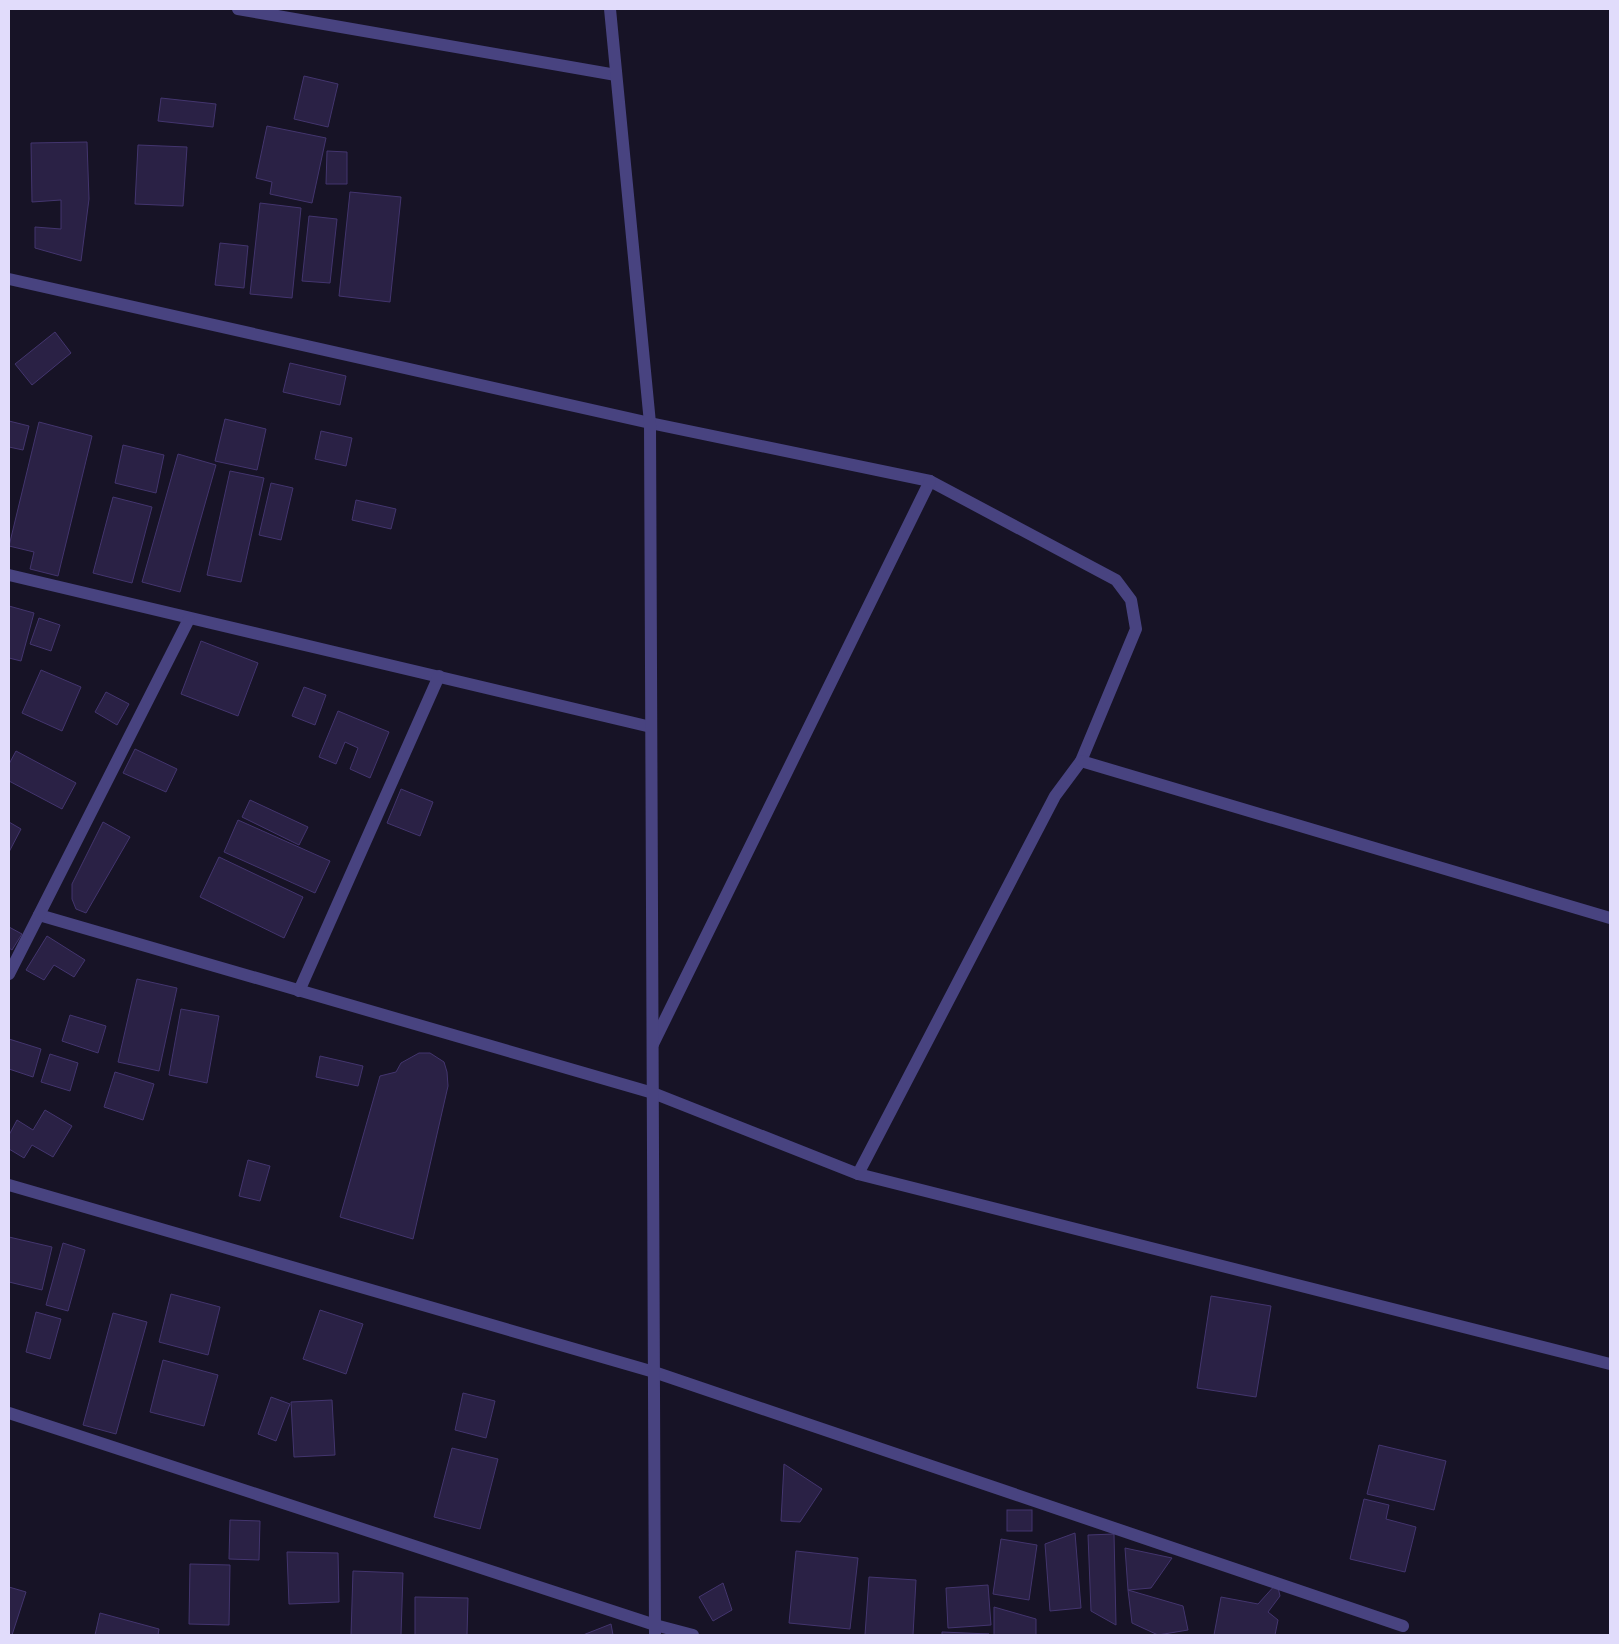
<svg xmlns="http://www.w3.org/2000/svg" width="1619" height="1644" font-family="'Exo 2',sans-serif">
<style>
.building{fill:#2a2145;stroke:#43356e}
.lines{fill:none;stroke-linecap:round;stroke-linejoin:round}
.minor{stroke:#484380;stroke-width:12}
.tertiary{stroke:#484380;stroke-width:12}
</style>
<rect width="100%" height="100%" fill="#171326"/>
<!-- building -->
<g class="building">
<polygon points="304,76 338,84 328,127 294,119"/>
<polygon points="161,98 216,104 213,127 158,121"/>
<polygon points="267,126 326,138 312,203 270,194 272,182 256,178"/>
<polygon points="87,142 89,199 81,261 35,248 35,227 61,229 61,200 32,202 31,143"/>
<polygon points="138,145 187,147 183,206 135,204"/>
<polygon points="327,151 347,152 347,184 326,184"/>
<polygon points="350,192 401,197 390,302 339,296"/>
<polygon points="260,203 301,208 292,298 250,294"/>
<polygon points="309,216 337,219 330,283 302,281"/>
<polygon points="220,243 248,246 244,288 215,285"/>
<polygon points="55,332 71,353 32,385 15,364"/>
<polygon points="290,363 346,376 340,405 283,392"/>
<polygon points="225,419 266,429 257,470 215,461"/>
<polygon points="9,421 29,426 23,450 9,447"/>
<polygon points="39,422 92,436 58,576 30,569 34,552 9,546"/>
<polygon points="321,431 352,438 346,466 315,459"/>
<polygon points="123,445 164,455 156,493 115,483"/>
<polygon points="178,454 216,465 180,592 142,582"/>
<polygon points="230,471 264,478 241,582 207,575"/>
<polygon points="271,483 293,488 281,540 259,535"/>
<polygon points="113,497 152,507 132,583 93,573"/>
<polygon points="356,500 396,509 391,529 352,520"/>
<polygon points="9,606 34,613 21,661 9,658"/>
<polygon points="39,618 60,625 51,651 30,644"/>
<polygon points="201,641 258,663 238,716 181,694"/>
<polygon points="41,670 81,687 62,731 22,713"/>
<polygon points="304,687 326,695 315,725 292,716"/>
<polygon points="106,692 129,704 117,725 95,712"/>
<polygon points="338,711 389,732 370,778 350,769 358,748 345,742 336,764 319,757"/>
<polygon points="135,749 177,769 166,792 123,773"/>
<polygon points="16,751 76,783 62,809 9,781 9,764"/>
<polygon points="401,789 433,802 420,836 387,823"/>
<polygon points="250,800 308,827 299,845 242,817"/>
<polygon points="238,820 330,861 315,893 224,852"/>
<polygon points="9,822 21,829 9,852"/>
<polygon points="103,822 130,837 86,913 76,909 72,899 72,884"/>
<polygon points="219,857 303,897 284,938 200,897"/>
<polygon points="9,927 22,934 12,950 9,948"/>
<polygon points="47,936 85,960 74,977 54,965 44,980 26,970"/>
<polygon points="137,979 177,988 159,1071 118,1062"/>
<polygon points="181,1009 219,1016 207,1083 169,1075"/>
<polygon points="70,1015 106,1026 98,1053 62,1041"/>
<polygon points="9,1039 41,1049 33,1077 9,1069"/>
<polygon points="419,1053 430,1053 444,1062 447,1072 448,1086 413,1239 340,1217 380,1076 396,1072 401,1063"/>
<polygon points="50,1054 78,1063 70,1091 41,1082"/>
<polygon points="320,1056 363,1066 358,1086 316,1077"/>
<polygon points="115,1072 154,1084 143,1120 104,1107"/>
<polygon points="45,1110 72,1126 53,1157 32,1145 24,1158 9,1149 9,1135 17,1120 33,1130"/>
<polygon points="248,1160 270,1166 260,1201 239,1196"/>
<polygon points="9,1237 52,1247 42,1290 9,1282"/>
<polygon points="63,1243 85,1250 68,1311 46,1305"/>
<polygon points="171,1294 220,1307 208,1355 159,1342"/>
<polygon points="1211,1296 1271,1306 1256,1397 1197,1388"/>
<polygon points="320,1310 363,1324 346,1374 303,1359"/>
<polygon points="36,1312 61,1319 50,1359 26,1352"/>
<polygon points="113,1313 147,1322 116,1434 83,1425"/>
<polygon points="163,1360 218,1375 204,1426 150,1412"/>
<polygon points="463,1393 495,1401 486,1438 455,1430"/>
<polygon points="271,1397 290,1404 276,1441 258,1434"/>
<polygon points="332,1400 335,1455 294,1457 291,1402"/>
<polygon points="1379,1445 1446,1461 1434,1510 1367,1494"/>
<polygon points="452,1448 498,1459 480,1529 434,1517"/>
<polygon points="784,1464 822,1489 800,1522 781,1521"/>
<polygon points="1364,1499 1389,1505 1386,1519 1416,1527 1405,1572 1350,1559"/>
<rect x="1007" y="1510" width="25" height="21"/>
<polygon points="230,1520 260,1521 259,1560 229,1559"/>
<polygon points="1075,1533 1081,1608 1050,1611 1045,1544"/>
<polygon points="1114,1534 1116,1625 1091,1611 1088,1535"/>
<polygon points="1001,1539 1037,1545 1029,1600 993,1594"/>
<polygon points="1125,1548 1172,1558 1151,1588 1128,1590"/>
<polygon points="796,1551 858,1558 850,1629 789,1623"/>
<polygon points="287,1552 338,1553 339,1602 289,1604"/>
<polygon points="190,1564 230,1565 229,1625 189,1624"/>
<polygon points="353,1571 403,1573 401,1635 351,1635"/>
<polygon points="869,1577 916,1580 913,1635 865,1635"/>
<polygon points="723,1583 732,1610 713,1621 699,1597"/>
<polygon points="1277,1583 1280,1596 1268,1612 1278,1620 1275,1635 1214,1635 1221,1597 1258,1604"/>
<polygon points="988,1585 991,1625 948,1628 946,1588"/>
<polygon points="9,1587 26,1592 12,1635 9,1635"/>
<polygon points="1128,1590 1183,1606 1188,1630 1158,1635 1132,1623"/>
<polygon points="415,1597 468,1598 467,1635 415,1635"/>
<polygon points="994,1607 1036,1619 1036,1635 994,1635"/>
<polygon points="100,1613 159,1629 158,1635 95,1635"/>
<polygon points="611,1624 613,1635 583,1635"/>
<polygon points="942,1632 989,1634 942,1635"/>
</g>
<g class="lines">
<!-- minor -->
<g class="minor">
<polyline points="238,9 616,75"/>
<polyline points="9,279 650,423 930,481 1116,580 1131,600 1136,629 1081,761 1055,796 858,1174"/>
<path d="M9,575C223,627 437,675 651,727"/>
<polyline points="1081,761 1610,918"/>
<polyline points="39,915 653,1093 858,1174 1610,1364"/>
<polyline points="9,974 189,619"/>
<polyline points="299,991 439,676"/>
<polyline points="653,1044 930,481"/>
<polyline points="9,1185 654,1372 1403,1626"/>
<polyline points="9,1413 655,1625 693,1635"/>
</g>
<!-- tertiary -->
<polyline class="tertiary" points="610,9 650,423 655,1635"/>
</g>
<!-- border -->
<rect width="1619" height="1644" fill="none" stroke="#e1dcfb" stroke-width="20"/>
</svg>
